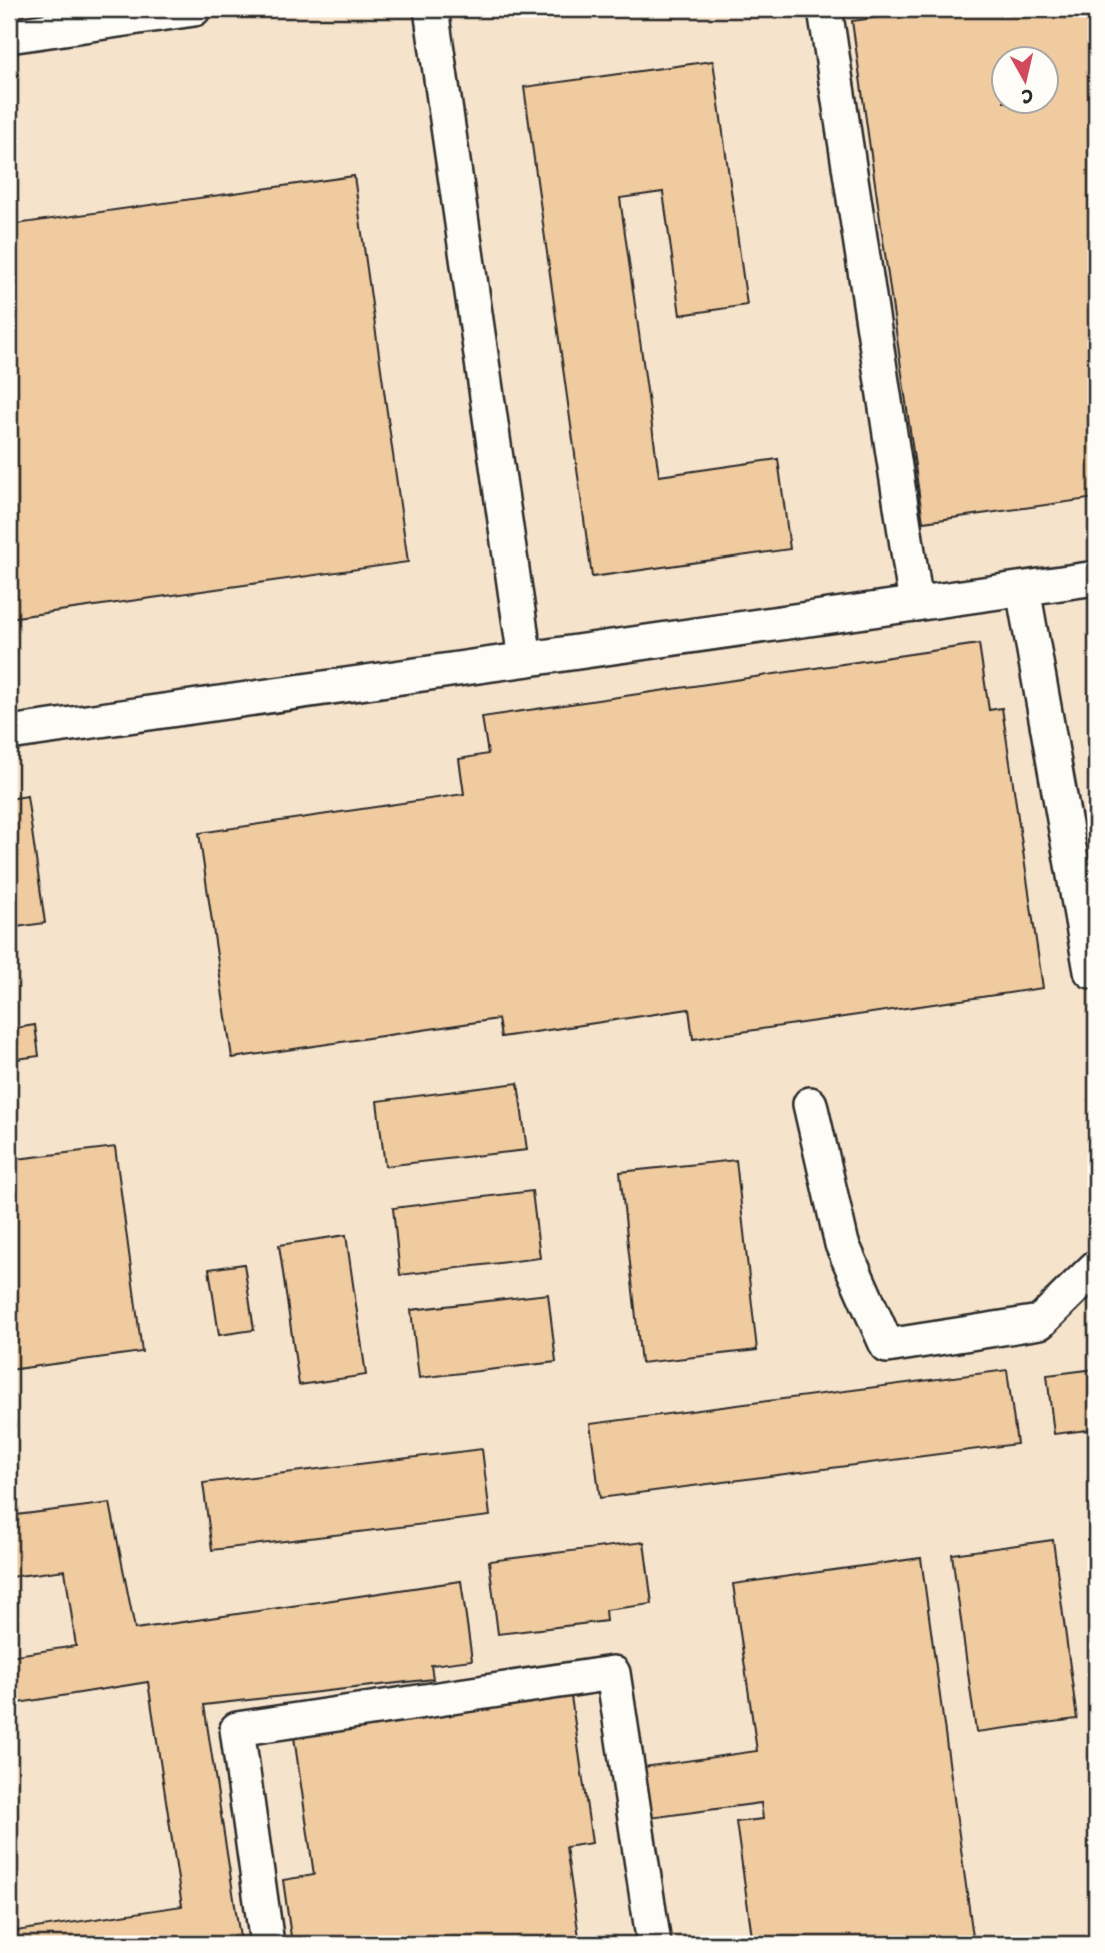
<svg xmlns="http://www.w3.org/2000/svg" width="1105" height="1953" font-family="'Shantell Sans',sans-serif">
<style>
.built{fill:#f6e3cb;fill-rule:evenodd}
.building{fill:#f0cba0;stroke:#2b2b2b;stroke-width:2;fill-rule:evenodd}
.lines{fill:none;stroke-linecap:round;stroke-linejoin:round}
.minor-casing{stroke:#2b2b2b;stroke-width:38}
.minor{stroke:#fdfcf7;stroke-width:33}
</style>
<rect width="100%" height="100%" fill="#f9eddd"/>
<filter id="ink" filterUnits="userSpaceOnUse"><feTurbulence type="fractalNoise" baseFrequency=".0143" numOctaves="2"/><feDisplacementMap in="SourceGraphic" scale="14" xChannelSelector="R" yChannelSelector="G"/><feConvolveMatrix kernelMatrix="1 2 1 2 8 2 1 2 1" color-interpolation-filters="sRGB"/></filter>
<g filter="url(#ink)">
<!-- built -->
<path class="built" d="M9,9H1096V1944H9ZM1004,60H1046V102H1004Z"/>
<!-- building -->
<g class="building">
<path d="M936,9H1096V498L923,522L852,21ZM1004,60H1046V102H1004Z"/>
<polygon points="713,61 747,305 680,315 663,192 620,198 659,476 778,459 790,549 592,577 524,87"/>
<polygon points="354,176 408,562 9,618 9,225"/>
<polygon points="979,644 989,710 1002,708 1043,988 693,1039 689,1009 501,1037 498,1019 232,1058 199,833 464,794 459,759 488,754 482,717"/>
<polygon points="27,796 45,923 9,928 9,799"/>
<polygon points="35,1025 39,1056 9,1060 9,1029"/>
<polygon points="518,1083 527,1150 385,1166 377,1101"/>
<polygon points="115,1147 142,1352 9,1370 9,1160"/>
<polygon points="736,1160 757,1350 641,1363 620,1172"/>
<polygon points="532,1191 540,1258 400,1275 393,1208"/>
<polygon points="346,1235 366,1375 299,1385 279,1245"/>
<polygon points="244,1264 254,1330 219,1335 209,1269"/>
<polygon points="548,1294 556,1362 419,1378 411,1310"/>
<polygon points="1096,1369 1096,1429 1054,1434 1047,1375"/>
<polygon points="1007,1370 1017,1444 600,1498 590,1424"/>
<polygon points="482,1449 490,1516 212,1550 203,1483"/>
<polygon points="110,1503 135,1629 461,1581 472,1660 431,1665 433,1679 204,1705 241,1944 9,1944 9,1932 182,1906 148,1682 18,1703 18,1714 9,1715 9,1656 76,1646 65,1570 9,1577 9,1516"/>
<polygon points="1053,1540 1077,1719 976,1732 952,1554"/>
<polygon points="644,1542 652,1604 605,1610 606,1621 498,1634 489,1561"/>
<polygon points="921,1558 974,1944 785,1944 784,1942 753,1944 736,1822 763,1819 761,1803 650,1818 643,1767 757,1751 733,1584"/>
<polygon points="571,1696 592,1843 566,1847 580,1944 292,1944 283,1880 314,1875 294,1737"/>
</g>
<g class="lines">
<!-- minor casing -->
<g class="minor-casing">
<g id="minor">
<polyline points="431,9 525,659"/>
<polyline points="825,9 916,604"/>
<polyline points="9,36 194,9"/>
<polyline points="1023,589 1091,971 1096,971"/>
<polyline points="9,733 1096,578"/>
<polyline points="810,1104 842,1244 887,1346 1040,1322 1096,1267"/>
<polyline points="267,1944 237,1729 613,1673 654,1944"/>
</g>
</g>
<!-- minor -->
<use href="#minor" class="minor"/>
</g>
</g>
<!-- margin -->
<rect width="1105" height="1953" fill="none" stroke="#fdfcf7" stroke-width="35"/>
<rect x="18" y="18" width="1070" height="1918" fill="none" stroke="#2b2b2b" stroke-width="2.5" filter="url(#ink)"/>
<!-- north arrow -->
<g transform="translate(1025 80) rotate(172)"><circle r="33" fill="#fdfcf7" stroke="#a9a8a5" stroke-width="2"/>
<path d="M0-5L12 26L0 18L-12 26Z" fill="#d1495b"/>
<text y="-10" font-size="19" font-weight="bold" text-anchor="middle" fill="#2b2b2b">С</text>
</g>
</svg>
